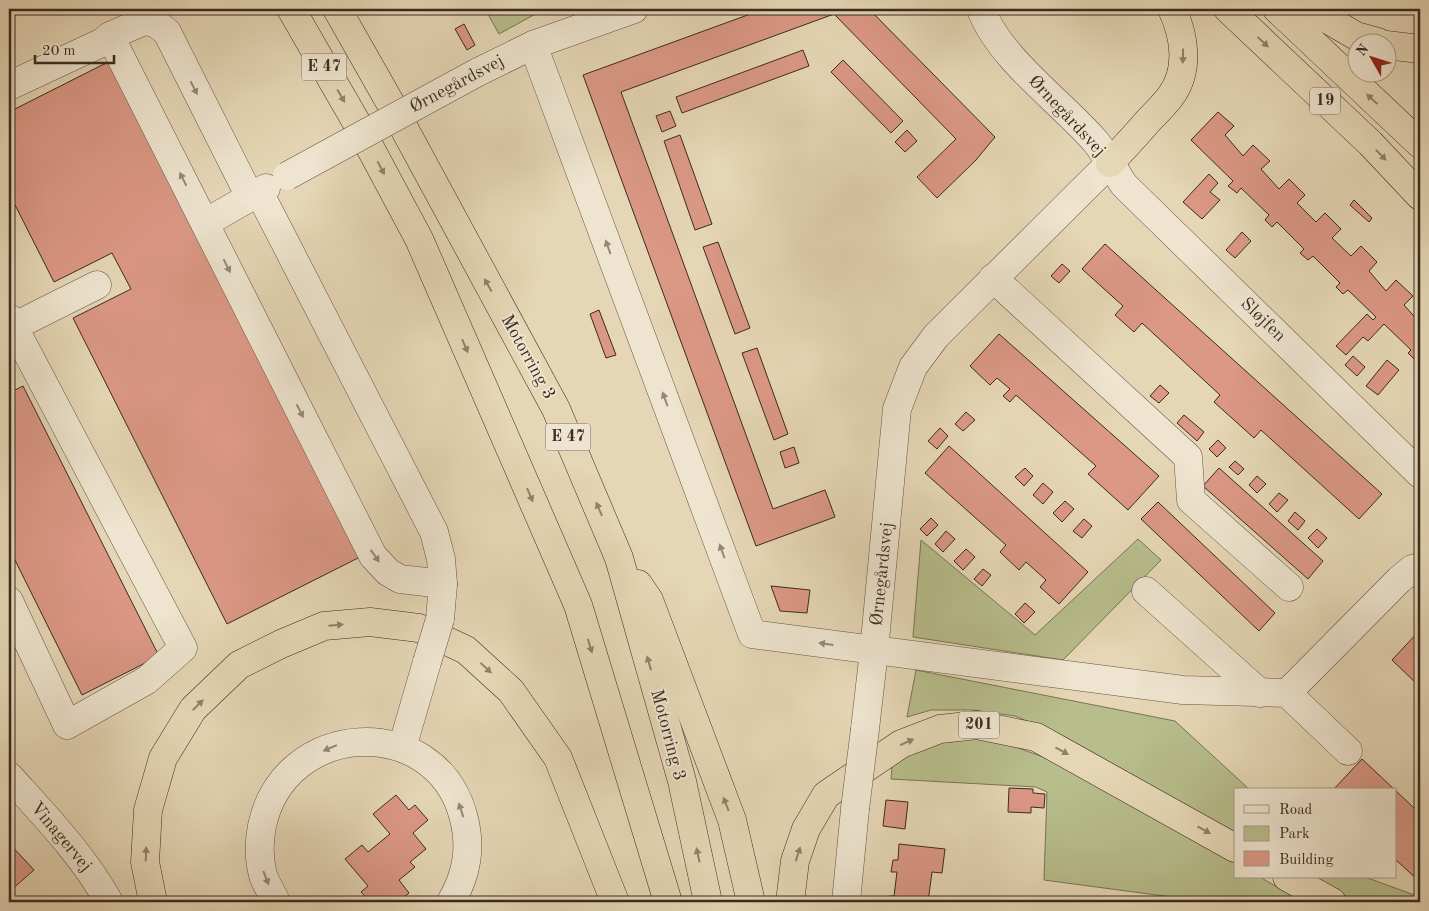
<svg xmlns="http://www.w3.org/2000/svg" width="1429" height="911" font-family="'Old Standard TT',serif">
<style>
.green{fill:#b7bd8b;stroke:#787456}
.building{fill:#db9885;stroke:#3a2a21}
.lines{fill:none;stroke-linecap:round;stroke-linejoin:round}
.minor-casing{stroke:#655546;stroke-width:29}
.highway-casing{stroke:#3a2a21;stroke-width:29}
.minor{stroke:#eee4cf;stroke-width:28}
.highway{stroke:#e5d6b5;stroke-width:28}
.minor-bridge-casing{stroke:#655546;stroke-width:29;stroke-linecap:butt}
.minor-bridge{stroke:#eee4cf;stroke-width:28}
.oneway{fill:#90806b}
.oneway2{fill:#948778}
.labels{text-anchor:middle;dominant-baseline:central;stroke-width:4;stroke-linejoin:round;paint-order:stroke}
.shield{fill:#eee4cf;stroke:#706255;stroke-width:1}
.shield-label{font-size:16px;font-weight:bold;fill:#3a2a21}
.street-label{font-size:18px;fill:#3a2a21;stroke:#eee4cf}
</style>
<rect width="100%" height="100%" fill="#e5d6b5"/>
<filter id="stains"><feTurbulence type="fractalNoise" baseFrequency=".004" numOctaves="4"/><feColorMatrix values="0 0 0 0 .2 0 0 0 0 .09 0 0 0 0 .02 0 0 0 .5 -.17"/></filter>
<radialGradient id="worn" r=".72"><stop offset=".6" stop-color="#630" stop-opacity="0"/><stop offset="1" stop-color="#630" stop-opacity=".3"/></radialGradient>
<!-- green -->
<g class="green">
<polygon points="485,9 539,9 541,11 499,34"/>
<polygon points="1138,539 1161,560 1063,660 913,637 921,540 1035,635"/>
<polygon points="916,670 1175,721 1250,790 1235,790 1235,832 1067,738 1015,716 973,710 931,710 907,717"/>
<polygon points="939,738 996,740 1057,762 1134,803 1235,863 1235,877 1260,877 1302,902 1209,902 1044,880 1047,792 1036,787 891,779 893,755"/>
<polygon points="1313,877 1365,877 1420,897 1420,902 1356,902"/>
</g>
<!-- building -->
<g class="building">
<polygon points="764,9 869,9 995,137 976,160 937,198 917,177 956,139 834,14 621,92 773,509 825,490 835,517 756,546 583,75"/>
<polygon points="464,24 475,45 467,50 455,29"/>
<polygon points="803,50 809,66 682,113 676,97"/>
<polygon points="112,60 362,556 227,624 73,318 131,289 112,253 54,282 9,193 9,112"/>
<polygon points="843,60 903,121 891,133 831,72"/>
<polygon points="670,111 676,126 662,132 656,116"/>
<polygon points="1218,112 1234,126 1225,135 1243,156 1253,145 1270,161 1261,169 1279,189 1289,179 1305,195 1297,203 1316,222 1325,213 1341,229 1332,238 1351,256 1361,246 1377,262 1369,271 1386,291 1396,280 1413,296 1404,305 1420,323 1420,358 1416,361 1408,353 1411,350 1384,324 1368,341 1363,337 1346,355 1336,346 1367,314 1373,320 1376,317 1348,290 1343,294 1336,287 1340,283 1313,256 1308,260 1300,253 1304,249 1277,222 1272,227 1265,220 1269,215 1241,188 1237,193 1228,186 1233,181 1191,140"/>
<polygon points="907,130 917,141 905,152 895,142"/>
<polygon points="680,135 712,224 695,230 664,141"/>
<polygon points="1209,174 1218,183 1210,192 1220,200 1202,219 1183,202"/>
<polygon points="1354,200 1372,218 1369,222 1350,205"/>
<polygon points="1242,232 1251,241 1235,258 1226,250"/>
<polygon points="718,242 750,328 735,334 703,247"/>
<polygon points="1105,244 1382,494 1359,519 1261,430 1254,438 1214,402 1220,395 1142,323 1134,332 1115,315 1123,306 1082,269"/>
<polygon points="1062,264 1070,271 1059,283 1051,276"/>
<polygon points="599,310 616,355 606,358 590,314"/>
<polygon points="999,334 1159,476 1128,510 1088,474 1096,466 1016,395 1010,402 1003,396 1010,389 997,378 990,385 970,366"/>
<polygon points="757,348 788,434 774,440 742,353"/>
<polygon points="1353,356 1365,367 1357,376 1345,365"/>
<polygon points="1387,360 1399,370 1378,395 1366,386"/>
<polygon points="1160,385 1169,393 1159,403 1150,396"/>
<polygon points="23,386 159,656 82,695 9,548 9,393"/>
<polygon points="966,412 975,420 963,431 955,424"/>
<polygon points="1184,415 1204,432 1197,441 1177,423"/>
<polygon points="940,428 948,436 937,449 928,441"/>
<polygon points="1218,440 1226,448 1217,457 1209,449"/>
<polygon points="949,446 1088,572 1059,604 1040,587 1046,580 1026,562 1019,570 1000,552 1006,545 925,473"/>
<polygon points="794,447 799,463 785,468 780,452"/>
<polygon points="1235,461 1244,469 1238,475 1229,467"/>
<polygon points="1025,468 1033,476 1024,486 1015,477"/>
<polygon points="1219,468 1323,561 1308,579 1203,486"/>
<polygon points="1257,476 1266,484 1257,493 1249,485"/>
<polygon points="1043,483 1053,492 1043,504 1033,495"/>
<polygon points="1279,493 1288,500 1277,512 1269,504"/>
<polygon points="1065,501 1074,509 1062,522 1053,513"/>
<polygon points="1158,502 1275,613 1259,631 1141,519"/>
<polygon points="1295,512 1305,521 1298,530 1288,521"/>
<polygon points="931,518 938,525 927,536 920,529"/>
<polygon points="1084,519 1092,526 1082,538 1073,531"/>
<polygon points="1317,529 1327,538 1318,548 1308,538"/>
<polygon points="946,531 955,539 943,552 935,544"/>
<polygon points="966,549 975,557 963,570 954,561"/>
<polygon points="983,569 991,575 982,586 974,579"/>
<polygon points="771,586 810,590 807,613 780,611"/>
<polygon points="1025,603 1035,612 1024,623 1015,614"/>
<polygon points="1420,630 1420,687 1392,660"/>
<polygon points="1362,759 1395,790 1333,790"/>
<polygon points="1009,788 1033,789 1033,793 1045,794 1044,808 1031,807 1031,813 1008,812"/>
<polygon points="1395,790 1414,808 1420,802 1420,882 1395,859"/>
<polygon points="396,795 409,810 415,805 428,820 413,833 426,849 410,862 415,867 399,880 409,893 398,902 370,902 361,892 368,886 345,859 362,845 368,852 390,834 373,814"/>
<polygon points="886,800 908,802 905,829 883,826"/>
<polygon points="9,843 34,870 10,891 9,889"/>
<polygon points="899,844 945,849 942,873 932,872 928,902 889,902 889,896 894,896 897,872 891,872 893,860 898,860"/>
</g>
<g class="lines">
<!-- minor casing -->
<g class="minor-casing">
<g id="minor">
<path d="M981,9C998,57 1061,102 1095,141C1106,154 1115,171 1124,185L1420,474"/>
<polyline points="533,45 752,634 1183,690 1287,693 1348,751"/>
<polyline points="478,72 533,45 634,9"/>
<polyline points="9,86 103,42 110,36"/>
<polyline points="259,192 434,532 441,559 443,584 440,619"/>
<polyline points="250,197 167,32 155,23 144,21 110,36 373,556 388,572 400,579 443,584"/>
<polyline points="205,223 266,188"/>
<polyline points="993,278 1188,457 1191,500 1289,587"/>
<polyline points="9,318 183,648 147,680 67,725 9,601"/>
<polyline points="9,329 97,285"/>
<polyline points="1146,591 1260,693"/>
<polyline points="1287,693 1399,580 1412,569 1420,567"/>
<polyline points="865,729 874,651 897,409 913,367 936,336 1110,163"/>
<polyline points="402,748 427,662"/>
<path d="M9,776C45,816 83,855 109,902"/>
<path d="M276,902C272,893 266,884 263,875C259,860 259,841 262,826C284,720 434,712 463,815C472,847 467,874 451,902"/>
<polyline points="846,902 855,809"/>
</g>
</g>
<!-- highway casing -->
<g class="highway-casing">
<g id="highway">
<polyline points="291,9 358,125 419,239 578,605 668,902"/>
<polyline points="337,9 392,106 556,409 619,558 682,781 708,902"/>
<polyline points="1228,9 1370,143 1420,196"/>
<polyline points="1277,9 1420,144"/>
<polyline points="1310,9 1356,36 1378,42"/>
<polyline points="1386,45 1420,49"/>
<path d="M1110,163C1123,149 1136,135 1149,120C1156,113 1164,105 1170,97C1190,71 1185,37 1172,9"/>
<polyline points="638,584 649,600 732,820 751,902"/>
<polyline points="1287,877 1332,902"/>
<polyline points="153,902 145,862 148,810 163,758 193,709 239,665 281,644 324,626 370,622 419,628 466,650 511,691 558,758 615,902"/>
<polyline points="790,902 795,861 806,829 826,795 901,744 940,729 977,725 1036,737 1235,848"/>
</g>
</g>
<!-- minor -->
<use href="#minor" class="minor"/>
<!-- highway -->
<use href="#highway" class="highway"/>
<!-- minor-bridge casing -->
<g class="minor-bridge-casing">
<g id="minor-bridge">
<polyline points="287,176 478,72"/>
<polyline points="427,662 440,619"/>
<polyline points="855,809 865,729"/>
</g>
</g>
<!-- minor-bridge -->
<use href="#minor-bridge" class="minor-bridge"/>
</g>
<!-- one-way arrows -->
<defs><path id="oneway-solid" d="M-6-.8H1V-3.2L6.5 0L1 3.2V.8H-6Z" transform="scale(1.25)"/></defs>
<g class="oneway">
<use href="#oneway-solid" transform="translate(1263 42) rotate(43)"/>
<use href="#oneway-solid" transform="translate(1183 56) rotate(91)"/>
<use href="#oneway-solid" transform="translate(341 96) rotate(60)"/>
<use href="#oneway-solid" transform="translate(1372 99) rotate(-137)"/>
<use href="#oneway-solid" transform="translate(1381 155) rotate(46)"/>
<use href="#oneway-solid" transform="translate(381 168) rotate(62)"/>
<use href="#oneway-solid" transform="translate(488 285) rotate(-119)"/>
<use href="#oneway-solid" transform="translate(465 346) rotate(67)"/>
<use href="#oneway-solid" transform="translate(530 495) rotate(67)"/>
<use href="#oneway-solid" transform="translate(599 509) rotate(-113)"/>
<use href="#oneway-solid" transform="translate(336 625) rotate(-5)"/>
<use href="#oneway-solid" transform="translate(590 646) rotate(73)"/>
<use href="#oneway-solid" transform="translate(649 663) rotate(-106)"/>
<use href="#oneway-solid" transform="translate(486 668) rotate(43)"/>
<use href="#oneway-solid" transform="translate(198 705) rotate(-45)"/>
<use href="#oneway-solid" transform="translate(907 742) rotate(-24)"/>
<use href="#oneway-solid" transform="translate(1062 751) rotate(29)"/>
<use href="#oneway-solid" transform="translate(726 804) rotate(-111)"/>
<use href="#oneway-solid" transform="translate(1204 830) rotate(29)"/>
<use href="#oneway-solid" transform="translate(146 854) rotate(-88)"/>
<use href="#oneway-solid" transform="translate(798 854) rotate(-72)"/>
<use href="#oneway-solid" transform="translate(698 855) rotate(-102)"/>
</g>
<g class="oneway2">
<use href="#oneway-solid" transform="translate(194 88) rotate(63)"/>
<use href="#oneway-solid" transform="translate(183 179) rotate(-117)"/>
<use href="#oneway-solid" transform="translate(608 247) rotate(-110)"/>
<use href="#oneway-solid" transform="translate(227 266) rotate(63)"/>
<use href="#oneway-solid" transform="translate(665 399) rotate(-110)"/>
<use href="#oneway-solid" transform="translate(300 411) rotate(63)"/>
<use href="#oneway-solid" transform="translate(722 551) rotate(-110)"/>
<use href="#oneway-solid" transform="translate(375 556) rotate(55)"/>
<use href="#oneway-solid" transform="translate(826 644) rotate(-172)"/>
<use href="#oneway-solid" transform="translate(330 748) rotate(157)"/>
<use href="#oneway-solid" transform="translate(461 810) rotate(-108)"/>
<use href="#oneway-solid" transform="translate(266 878) rotate(69)"/>
</g>
<g class="labels">
<!-- shield labels -->
<g class="shield">
<rect x="301.5" y="53.5" width="45" height="27" rx="4"/>
<rect x="1310" y="87.5" width="30" height="27" rx="4"/>
<rect x="545.5" y="423.5" width="45" height="27" rx="4"/>
<rect x="959" y="711.5" width="40" height="27" rx="4"/>
</g>
<g class="shield-label">
<text x="324" y="67">E 47</text>
<text x="1325" y="101">19</text>
<text x="568" y="437">E 47</text>
<text x="979" y="725">201</text>
</g>
<!-- street labels -->
<g class="street-label">
<text transform="translate(457 84) rotate(-28)">Ørnegårdsvej</text>
<text transform="translate(1067 116) rotate(47)">Ørnegårdsvej</text>
<text transform="translate(1263 320) rotate(44)">Sløjfen</text>
<text transform="translate(528 357) rotate(61)">Motorring 3</text>
<text transform="translate(882 574) rotate(-84)">Ørnegårdsvej</text>
<text transform="translate(668 735) rotate(75)">Motorring 3</text>
<text transform="translate(61 837) rotate(50)">Vinagervej</text>
</g>
</g>
<!-- margin -->
<rect width="1429" height="911" fill="none" stroke="#e5d6b5" stroke-width="30"/>
<rect x="10" y="10" width="1409" height="891" fill="none" stroke="#3a2a21" stroke-width="2.5"/>
<rect x="15" y="15" width="1399" height="881" fill="none" stroke="#3a2a21"/>
<!-- legend -->
<rect x="1234" y="788" width="162" height="90" fill="#eee4cf" stroke="#a69a89"/>
<rect x="1244" y="805" width="25" height="8" fill="#eee4cf" stroke="#a69a89"/>
<text x="1279" y="814" font-size="15" fill="#3a2a21">Road</text>
<rect x="1244" y="826" width="25" height="15" fill="#b7bd8b" stroke="#a69a89"/>
<text x="1279" y="838" font-size="15" fill="#3a2a21">Park</text>
<rect x="1244" y="851" width="25" height="15" fill="#db9885" stroke="#a69a89"/>
<text x="1279" y="864" font-size="15" fill="#3a2a21">Building</text>
<!-- north arrow -->
<g transform="translate(1372 58) rotate(309)"><circle r="24" fill="#eee4cf" stroke="#a69a89"/>
<path d="M0-4L9 19L0 12L-9 19Z" fill="#8f2418"/>
<text y="-8" font-size="14" font-weight="bold" text-anchor="middle" fill="#3a2a21">N</text>
</g>
<!-- scale -->
<path d="M35 55v8h79v-8" fill="none" stroke="#3a2a21" stroke-width="2.5"/>
<text x="42" y="55" font-size="15" fill="#3a2a21" stroke="#eee4cf" stroke-width="4" paint-order="stroke">20 m</text>
<rect width="100%" height="100%" filter="url(#stains)"/>
<rect width="100%" height="100%" fill="url(#worn)"/>
</svg>
